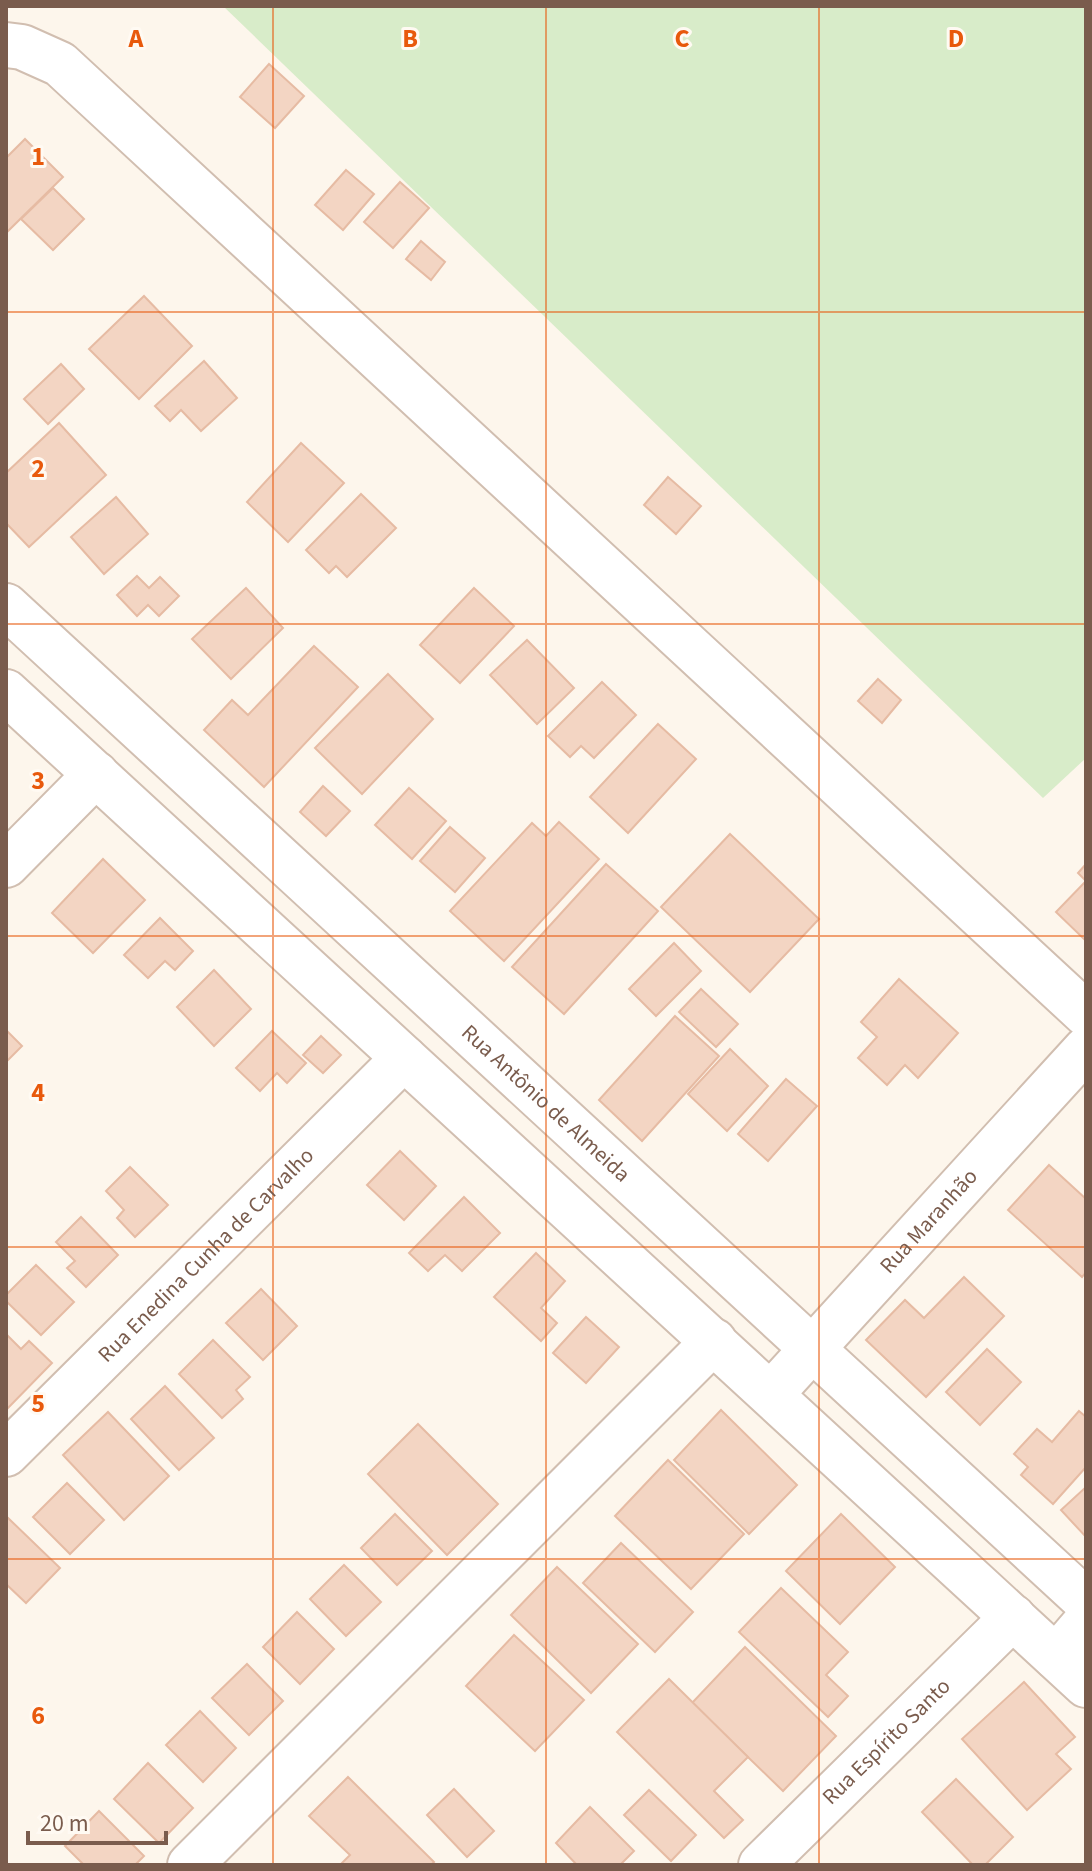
<svg xmlns="http://www.w3.org/2000/svg" width="1092" height="1871" font-family="'Source Sans 3',sans-serif">
<style>
.green{fill:#d8ecc9}
.building{fill:#f3d5c3;stroke:#e6bba3;stroke-width:2}
.lines{fill:none;stroke-linecap:round;stroke-linejoin:round}
.minor-casing{stroke:#d1beb0;stroke-width:48}
.tertiary-casing{stroke:#d1beb0;stroke-width:48}
.minor{stroke:#fff;stroke-width:44}
.tertiary{stroke:#fff;stroke-width:44}
.grid{fill:none;stroke:#e8590c;stroke-width:2;stroke-opacity:0.55}
.labels{text-anchor:middle;dominant-baseline:central;stroke-width:6;stroke-linejoin:round;paint-order:stroke}
.street-label{font-size:22px;fill:#7a5c4d;stroke:#fffaf3}
.grid-label{font-size:26px;text-anchor:middle;font-weight:bold;fill:#e8590c;stroke:#fffaf3;stroke-width:6;stroke-linejoin:round;paint-order:stroke}
</style>
<rect width="100%" height="100%" fill="#fdf6ec"/>
<!-- green -->
<polygon class="green" points="223,6 1086,6 1086,758 1043,798"/>
<!-- building -->
<g class="building">
<polygon points="269,64 304,96 275,128 240,97"/>
<polygon points="25,139 63,177 6,233 6,158"/>
<polygon points="346,170 374,194 343,230 315,205"/>
<polygon points="400,182 429,208 393,248 364,222"/>
<polygon points="53,188 84,219 53,250 21,219"/>
<polygon points="421,241 445,262 431,280 406,259"/>
<polygon points="144,296 192,346 139,399 89,349"/>
<polygon points="204,361 237,398 201,431 181,410 170,421 155,406"/>
<polygon points="61,364 84,389 48,424 24,399"/>
<polygon points="59,423 106,475 29,547 6,523 6,473"/>
<polygon points="301,443 344,483 288,542 247,502"/>
<polygon points="668,477 701,506 676,534 644,505"/>
<polygon points="361,494 396,528 347,577 336,566 329,573 306,550"/>
<polygon points="116,497 148,534 104,574 71,537"/>
<polygon points="137,576 149,588 160,577 179,596 159,616 148,605 137,616 117,595"/>
<polygon points="246,588 283,628 231,679 192,639"/>
<polygon points="474,588 514,626 460,683 420,645"/>
<polygon points="527,640 574,688 537,724 490,675"/>
<polygon points="314,646 358,687 264,787 204,730 232,700 248,715"/>
<polygon points="388,674 433,719 362,794 315,748"/>
<polygon points="878,679 901,700 882,723 858,701"/>
<polygon points="602,682 636,715 594,758 581,746 570,757 548,736"/>
<polygon points="658,724 696,759 628,833 590,797"/>
<polygon points="323,786 350,811 326,836 300,812"/>
<polygon points="409,788 446,821 412,859 375,825"/>
<polygon points="559,822 599,859 504,961 450,911 532,823 546,836"/>
<polygon points="450,827 485,858 455,892 420,861"/>
<polygon points="730,834 819,919 750,992 661,907"/>
<polygon points="103,859 145,900 93,953 52,913"/>
<polygon points="606,864 658,911 564,1014 512,967"/>
<polygon points="1086,864 1086,941 1056,912 1086,881 1078,873"/>
<polygon points="160,918 193,951 175,970 165,961 148,978 124,955"/>
<polygon points="674,943 701,971 656,1016 629,989"/>
<polygon points="214,970 251,1009 214,1046 177,1007"/>
<polygon points="899,979 958,1033 918,1078 905,1065 887,1085 858,1058 877,1037 861,1022"/>
<polygon points="701,989 738,1024 716,1047 679,1012"/>
<polygon points="675,1016 719,1056 642,1141 599,1100"/>
<polygon points="6,1030 22,1046 6,1062"/>
<polygon points="272,1031 306,1063 287,1083 277,1073 260,1091 236,1068"/>
<polygon points="321,1036 341,1055 323,1073 303,1055"/>
<polygon points="730,1049 768,1086 727,1131 688,1094"/>
<polygon points="786,1079 817,1106 768,1161 738,1134"/>
<polygon points="400,1151 436,1186 404,1220 367,1185"/>
<polygon points="1049,1165 1086,1199 1086,1272 1082,1277 1008,1210"/>
<polygon points="130,1167 168,1205 135,1237 117,1218 124,1210 106,1191"/>
<polygon points="464,1197 500,1233 462,1271 445,1255 428,1271 409,1253"/>
<polygon points="81,1217 118,1255 86,1287 67,1268 75,1261 56,1242"/>
<polygon points="536,1253 565,1281 541,1308 557,1323 541,1341 494,1297"/>
<polygon points="36,1265 74,1302 41,1335 6,1301 6,1295"/>
<polygon points="964,1277 1004,1316 926,1397 866,1340 905,1300 924,1318"/>
<polygon points="261,1289 297,1326 263,1360 226,1323"/>
<polygon points="586,1317 619,1347 586,1383 553,1353"/>
<polygon points="6,1334 21,1349 29,1341 52,1363 6,1410"/>
<polygon points="213,1340 250,1377 236,1390 243,1399 222,1418 179,1374"/>
<polygon points="987,1349 1021,1382 980,1425 946,1392"/>
<polygon points="165,1386 214,1438 179,1470 131,1419"/>
<polygon points="721,1410 797,1485 749,1534 674,1460"/>
<polygon points="1079,1411 1086,1417 1086,1467 1053,1504 1021,1475 1028,1467 1014,1454 1037,1429 1052,1442"/>
<polygon points="108,1412 169,1476 124,1520 63,1455"/>
<polygon points="418,1424 498,1504 447,1555 368,1474"/>
<polygon points="668,1460 744,1534 691,1589 615,1516"/>
<polygon points="67,1483 104,1520 70,1554 33,1517"/>
<polygon points="1086,1487 1086,1537 1061,1510"/>
<polygon points="395,1514 432,1551 397,1585 361,1548"/>
<polygon points="841,1514 895,1567 840,1624 786,1571"/>
<polygon points="6,1516 60,1568 26,1603 6,1584"/>
<polygon points="621,1543 693,1612 655,1652 583,1583"/>
<polygon points="344,1565 381,1602 346,1636 310,1599"/>
<polygon points="557,1567 638,1644 591,1693 511,1615"/>
<polygon points="781,1588 848,1652 826,1675 848,1696 828,1717 739,1632"/>
<polygon points="297,1612 334,1649 300,1684 263,1647"/>
<polygon points="514,1635 584,1700 535,1751 466,1686"/>
<polygon points="745,1647 836,1736 783,1791 692,1703"/>
<polygon points="247,1664 283,1701 249,1735 212,1698"/>
<polygon points="669,1679 748,1757 714,1791 743,1820 724,1838 617,1732"/>
<polygon points="1024,1682 1075,1737 1056,1754 1071,1769 1027,1810 962,1739"/>
<polygon points="200,1711 236,1748 203,1782 166,1745"/>
<polygon points="148,1763 193,1808 159,1843 114,1799"/>
<polygon points="348,1777 434,1862 431,1865 340,1865 350,1855 309,1816"/>
<polygon points="956,1779 1013,1837 985,1865 973,1865 922,1812"/>
<polygon points="454,1789 494,1831 467,1857 427,1815"/>
<polygon points="649,1790 696,1835 671,1861 624,1815"/>
<polygon points="590,1807 634,1851 620,1865 577,1865 556,1843"/>
<polygon points="99,1811 144,1856 135,1865 84,1865 65,1846"/>
</g>
<g class="lines">
<!-- minor casing -->
<g class="minor-casing">
<g id="minor">
<polyline points="6,45 22,47 60,64 1086,1014"/>
<polyline points="6,865 96,774"/>
<path id="s1" d="M771,1394L1086,1049"/>
<path id="s2" d="M6,1454L404,1058"/>
<polyline points="1056,1657 1086,1622"/>
<polyline points="190,1865 714,1341"/>
<path id="s3" d="M761,1865L1013,1617"/>
</g>
</g>
<!-- tertiary casing -->
<g class="tertiary-casing">
<g id="tertiary">
<path id="s4" d="M6,606L1086,1601"/>
<polyline points="6,692 1086,1685"/>
</g>
</g>
<!-- minor -->
<use href="#minor" class="minor"/>
<!-- tertiary -->
<use href="#tertiary" class="tertiary"/>
</g>
<!-- grid -->
<path class="grid" d="M273,6V1865M546,6V1865M819,6V1865M6,312H1086M6,624H1086M6,936H1086M6,1247H1086M6,1559H1086"/>
<g class="labels">
<!-- street labels -->
<g class="street-label">
<text stroke="none"><textPath href="#s4" startOffset="734">Rua Antônio de Almeida</textPath></text>
<text stroke="none"><textPath href="#s1" startOffset="234">Rua Maranhão</textPath></text>
<text stroke="none"><textPath href="#s2" startOffset="282">Rua Enedina Cunha de Carvalho</textPath></text>
<text stroke="none"><textPath href="#s3" startOffset="176">Rua Espírito Santo</textPath></text>
</g>
</g>
<g class="grid-label">
<text x="136" y="47">A</text>
<text x="410" y="47">B</text>
<text x="682" y="47">C</text>
<text x="956" y="47">D</text>
<text x="38" y="165">1</text>
<text x="38" y="477">2</text>
<text x="38" y="789">3</text>
<text x="38" y="1101">4</text>
<text x="38" y="1412">5</text>
<text x="38" y="1724">6</text>
</g>
<!-- border -->
<rect width="1092" height="1871" fill="none" stroke="#7a5c4d" stroke-width="16"/>
<!-- scale -->
<path d="M28 1831v12h138v-12" fill="none" stroke="#7a5c4d" stroke-width="4"/>
<text x="40" y="1831" font-size="24" fill="#7a5c4d" stroke="#fffaf3" stroke-width="6" paint-order="stroke">20 m</text>
</svg>
